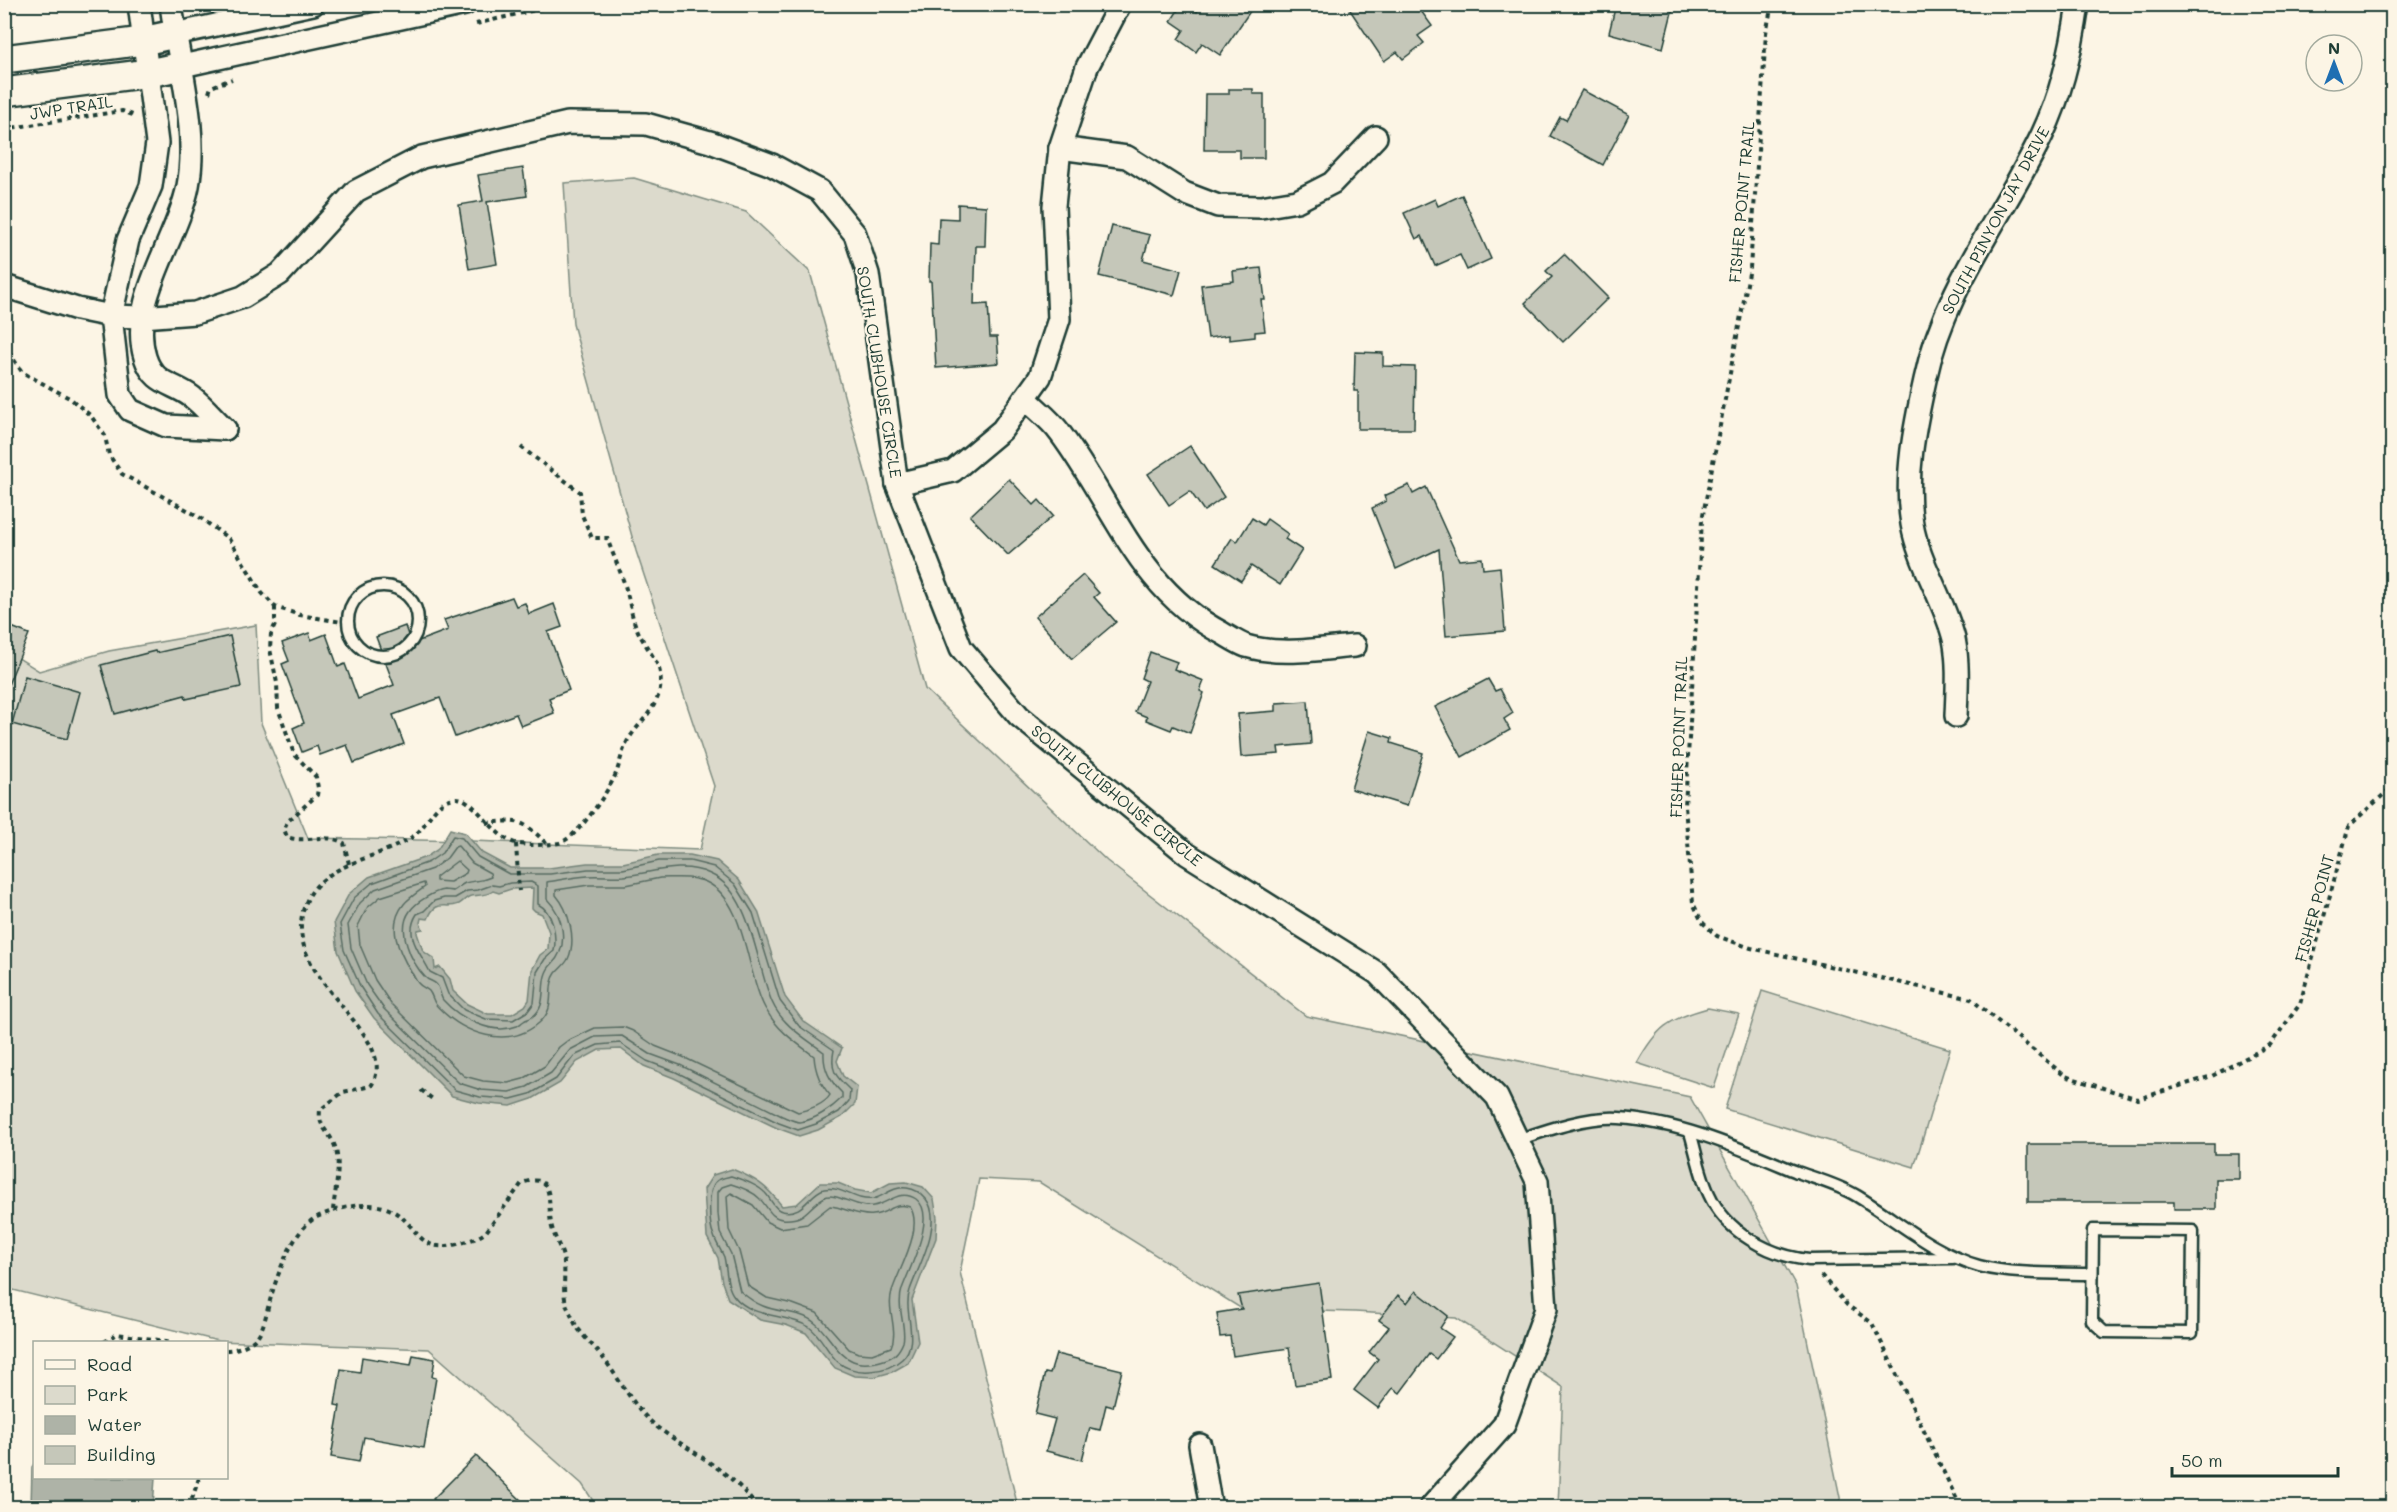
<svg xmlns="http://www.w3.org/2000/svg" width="2397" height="1512" font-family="Mali,sans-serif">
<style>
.green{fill:#dcdacc;stroke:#7e8c80;stroke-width:1.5}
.water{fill:#aeb3a7;stroke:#758479;stroke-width:1.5;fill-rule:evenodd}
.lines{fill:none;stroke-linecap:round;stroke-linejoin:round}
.shore{stroke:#586c62;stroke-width:1.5}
.building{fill:#c5c7b9;stroke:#1f3d34;stroke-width:1.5}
.service-casing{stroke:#1f3d34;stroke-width:15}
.minor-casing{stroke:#1f3d34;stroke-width:26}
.tertiary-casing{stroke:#1f3d34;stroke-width:32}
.path{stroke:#1f3d34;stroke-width:4;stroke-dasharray:4.5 4.5;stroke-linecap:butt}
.service{stroke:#fcf5e5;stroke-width:10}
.minor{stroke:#fcf5e5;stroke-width:21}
.tertiary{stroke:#fcf5e5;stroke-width:27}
.labels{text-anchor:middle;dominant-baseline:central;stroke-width:4.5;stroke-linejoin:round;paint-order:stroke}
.street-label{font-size:16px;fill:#1f3d34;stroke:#fcf5e5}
</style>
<rect width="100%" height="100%" fill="#fcf5e5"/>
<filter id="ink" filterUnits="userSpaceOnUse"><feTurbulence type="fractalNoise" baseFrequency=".0167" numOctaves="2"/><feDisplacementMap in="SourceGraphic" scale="12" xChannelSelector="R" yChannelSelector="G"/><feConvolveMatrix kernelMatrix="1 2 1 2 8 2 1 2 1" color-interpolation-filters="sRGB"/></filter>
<g filter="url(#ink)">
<!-- green -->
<g class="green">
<polygon points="634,178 746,212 810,272 925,689 1107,861 1306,1016 1690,1097 1796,1286 1842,1507 1558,1507 1563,1387 1456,1318 1355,1312 1242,1309 1039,1182 979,1179 960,1272 1018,1507 597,1507 582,1484 429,1349 218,1341 5,1288 4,649 39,671 109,651 256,625 261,723 308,838 472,841 700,850 714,786 636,551 573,324 564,183"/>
<polygon points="1762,991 1950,1049 1914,1167 1725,1109"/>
<path d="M1708,1008L1739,1014L1714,1088L1637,1063C1657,1027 1668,1019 1708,1008Z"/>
</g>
<!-- water -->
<g class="water">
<path d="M450,829L465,833L482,853L510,868H549L587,863H623L658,855H690L717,861L739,880L758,911L785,997L803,1021L842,1048L837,1061L843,1076L857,1087L855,1104L842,1117L818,1130L799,1136L777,1128L674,1078L644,1066L621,1049L599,1050L577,1062L560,1083L532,1099L511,1106L479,1103L452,1096L374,1018L355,991L338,951L334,922L349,894L369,877L426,857L438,849ZM533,888L532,908L535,911L542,914L549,932L548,949L540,955L532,970L529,1000L525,1006L512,1014H488L467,1004L453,991L450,979L440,967L435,969L434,959L423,951L417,933L418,930L423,929L420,923L421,918L428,919C436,898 445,910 459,904C463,902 466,897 471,896C479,895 486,896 493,891L499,893L511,889Z"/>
<path d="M732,1169C756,1179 766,1185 782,1206L797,1204L820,1183H838L855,1190L871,1193L890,1183L906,1182L923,1187L934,1199L937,1218L936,1238L912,1300L918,1342L908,1363L892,1372L874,1377L854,1376L835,1368L806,1333L786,1325L760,1320L728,1299L722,1282L718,1258L707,1237L704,1189L713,1175Z"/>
<polygon points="34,1464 34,1478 155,1478 153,1507 31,1507 32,1467"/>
</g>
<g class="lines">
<!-- shore -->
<g class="shore">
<path d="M453,836L462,838L478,857L509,874H550L588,869H623L659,861H690L714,867L735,884L753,913L780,1001L799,1026L834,1050C830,1070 835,1076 850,1090L849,1101L839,1112L816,1124L798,1130L779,1123L676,1072L647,1061L620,1043L598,1045L574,1056L556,1079L530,1094L511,1099L480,1097L455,1090L378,1014L361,988L344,950L340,924L354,898L372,883L429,862L442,853Z"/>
<path d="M458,846L472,863L490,873L491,877C480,882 475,880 465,883C460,885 457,889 453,891C452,891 445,890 444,890C434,891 415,903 410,911C396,930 411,962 425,977C428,981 434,981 436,984C440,987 440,996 443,1000C459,1018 492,1036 517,1026C519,1025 521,1023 524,1021C526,1019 530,1019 532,1017C551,1004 536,979 552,964C570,946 563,915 547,899V882C560,880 574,877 588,876C600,875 612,877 624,876C652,873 682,861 710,874C752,892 756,965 772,1002C782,1025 805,1038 824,1052C823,1069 830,1081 842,1093V1098C832,1108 815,1120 800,1122C795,1122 787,1118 782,1116L680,1065L650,1054L622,1036L595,1037L570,1050L551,1073L527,1087L509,1092L481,1090L459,1083L384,1009L367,985L351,948L348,925L360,903L375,889L432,869L447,858L455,847Z"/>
<polygon points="457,861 467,870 466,873 450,882 436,881 436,877"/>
<path d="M660,878C675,878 692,876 706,882C747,901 746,974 765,1008C777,1030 795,1042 814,1056C815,1070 820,1084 830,1095C825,1104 809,1110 798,1112L683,1057L655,1046L633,1031L623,1027L595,1028L567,1041L559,1047L545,1066L523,1079L508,1083L483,1081L464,1076L391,1004L375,980L360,945L358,926L367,908L380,897L424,883L425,887C418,892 409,898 404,904C386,926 399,952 411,972C414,975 415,980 418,983C421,987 426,988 429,991C433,996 433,1003 438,1007C464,1034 507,1050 539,1023C558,1007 545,988 556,973C560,968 565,965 568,959C577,940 569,910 556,895V890L589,885H626Z"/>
<path d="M531,882L538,886V904C553,912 557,934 554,951L545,959L537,972L534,1003L528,1011L513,1020L486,1019L464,1010L448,994L442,978L430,972C421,953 403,936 417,914L424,911L434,901L444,898H455L467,891L478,890L492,885L499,886L510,883Z"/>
<path d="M731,1176C743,1180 759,1185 767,1195C771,1200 775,1210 782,1211C804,1216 809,1193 824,1189C841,1185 856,1202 873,1199C885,1196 893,1186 907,1188C915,1189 921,1193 926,1199C944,1222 918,1267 910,1290C902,1311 921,1342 902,1359C887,1373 854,1376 838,1362C827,1352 821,1335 809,1327C786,1313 752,1319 734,1296C726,1286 727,1269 724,1257C721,1250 716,1243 714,1236C709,1225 706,1187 718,1180C721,1178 727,1177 731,1176Z"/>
<path d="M731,1184C741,1187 752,1191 759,1198C767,1205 770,1218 782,1219C808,1221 807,1206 825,1197C836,1192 858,1209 873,1206C888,1204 900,1188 916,1199C938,1215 909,1269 902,1289C896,1308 907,1328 903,1342C899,1352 894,1357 884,1360C874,1363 862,1365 853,1361C836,1354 829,1334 815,1323C801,1311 779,1313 763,1306C755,1303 747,1297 740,1291L731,1254L720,1233L718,1213V1192L722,1187Z"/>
<path d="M731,1193L753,1205L767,1222L780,1228L807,1224L830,1206C844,1207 858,1217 873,1215C888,1214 895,1201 910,1207C924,1228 899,1269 892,1291C886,1310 899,1330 891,1347L872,1354L858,1353L849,1349L817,1313L793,1304L767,1298L748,1286L739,1251L729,1230L727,1196Z"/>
</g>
</g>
<!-- building -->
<g class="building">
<polygon points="1182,4 1187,4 1197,12 1202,4 1255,4 1220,55 1202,43 1196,52 1178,39 1184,30 1171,21"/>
<polygon points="1346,4 1416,4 1432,26 1418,36 1424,43 1403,59 1397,52 1384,61"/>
<polygon points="1616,4 1674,4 1663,48 1609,33"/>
<polygon points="1229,89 1253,89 1253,94 1264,94 1264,158 1240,158 1240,150 1204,150 1205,94 1229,94"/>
<polygon points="1582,90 1629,115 1603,165 1550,136 1560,117 1566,120"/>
<polygon points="523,168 527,196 487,202 497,264 469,269 459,205 483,201 478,175"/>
<polygon points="1462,195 1491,259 1467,270 1460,255 1435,266 1422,236 1416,239 1404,213 1435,199 1438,206"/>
<polygon points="958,204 986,206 985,246 976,246 974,305 988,304 990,337 997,337 999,363 936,368 931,281 929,281 930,244 938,245 939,218 958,219"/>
<polygon points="1112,226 1150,235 1143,260 1181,270 1174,295 1099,276"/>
<polygon points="1564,254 1608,298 1563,342 1525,303 1552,277 1546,271"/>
<polygon points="1261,268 1265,300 1261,300 1265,331 1255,332 1255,337 1229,340 1229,335 1208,338 1201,285 1234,281 1233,271"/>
<polygon points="1355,352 1383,353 1383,366 1415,367 1414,429 1358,429 1358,391 1354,391"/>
<polygon points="1190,446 1224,497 1204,511 1190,491 1169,505 1148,474"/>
<polygon points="1009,479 1034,505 1039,500 1053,516 1008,555 970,516"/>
<polygon points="1409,485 1413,494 1426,487 1459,560 1482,558 1483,569 1500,567 1505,631 1446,636 1439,549 1396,569 1372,508 1386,501 1384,496"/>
<polygon points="1252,518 1263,525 1267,519 1288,534 1285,539 1302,550 1280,585 1251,566 1241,581 1215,564 1232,538 1237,542"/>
<polygon points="1083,575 1099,593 1094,597 1116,622 1072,659 1035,617"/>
<polygon points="512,597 516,606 525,603 529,614 554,604 562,627 548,632 569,690 549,698 554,713 521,726 516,714 455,737 440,698 393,715 404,744 354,763 347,745 320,755 317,746 302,752 293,728 304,723 282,664 289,661 282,643 309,633 311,640 326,634 338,667 345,664 358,699 394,685 376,637 405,626 411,644 448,630 444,620"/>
<polygon points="4,624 29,634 5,692 4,692"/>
<polygon points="230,636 241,687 186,699 185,695 115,714 101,665 155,651 156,653"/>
<polygon points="1150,652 1177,662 1174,669 1204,681 1200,691 1204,693 1190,733 1173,726 1171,730 1146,720 1147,717 1135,712 1147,681 1141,678"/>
<polygon points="25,676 80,692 67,739 12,724"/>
<polygon points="1488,679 1495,691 1500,689 1513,713 1504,719 1510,730 1462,757 1435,707"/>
<polygon points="1308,701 1311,744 1278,747 1279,754 1241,757 1238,714 1276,711 1276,703"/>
<polygon points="1369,731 1392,738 1391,743 1423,753 1407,806 1351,789"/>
<polygon points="2028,1144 2214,1144 2214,1154 2239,1154 2239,1179 2216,1179 2216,1209 2174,1209 2174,1202 2028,1202"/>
<polygon points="1319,1283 1332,1380 1295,1385 1289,1348 1233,1356 1230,1336 1220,1337 1217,1313 1242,1309 1238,1295"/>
<polygon points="1416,1291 1448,1316 1440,1328 1453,1337 1436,1359 1429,1354 1400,1393 1393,1388 1378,1408 1354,1390 1378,1359 1369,1352 1389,1327 1379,1320 1398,1295 1407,1303"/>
<polygon points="1056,1354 1122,1370 1113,1407 1106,1405 1100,1430 1090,1428 1082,1460 1046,1451 1055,1419 1035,1414 1045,1373 1050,1374"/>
<polygon points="413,1355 435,1359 432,1377 436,1378 424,1448 364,1437 359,1462 331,1457 340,1406 335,1405 341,1369 360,1372 362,1357 411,1365"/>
<polygon points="476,1456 529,1508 442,1508 433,1499"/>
</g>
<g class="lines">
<!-- service casing -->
<g class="service-casing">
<g id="service">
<circle cx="383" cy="621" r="35"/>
<path d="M1690,1132C1696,1152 1700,1175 1709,1194C1726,1232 1769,1256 1809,1260L1953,1258"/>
<path d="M1517,1140C1547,1130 1587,1116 1619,1118C1681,1122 1741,1149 1797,1172C1817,1179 1839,1185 1857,1196C1897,1220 1933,1253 1979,1266C2013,1275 2056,1273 2092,1274"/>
<polygon points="2093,1230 2193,1231 2192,1333 2104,1332 2092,1321"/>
</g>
</g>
<!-- minor casing -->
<g class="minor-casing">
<g id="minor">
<polyline points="139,4 157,143 151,186 128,240 111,316 120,395 130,410 166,426 225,429"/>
<path d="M171,4C178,62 199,129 188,186C177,241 128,301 145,357C154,385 172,382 192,397C204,406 214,419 225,429"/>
<polyline points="175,34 313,4"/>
<polyline points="182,66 465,4"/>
<polyline points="1060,148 1127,157 1184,193 1218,206 1261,207 1297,201 1332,183 1376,137"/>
<polyline points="4,286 77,309 111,316 142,317 195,313 243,297 280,274 356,191 422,157 568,123 646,124 710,142 772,165 820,191 855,234 868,274 897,484 961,648 1019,716 1187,854 1377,973 1497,1097 1537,1181 1546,1309 1504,1425 1430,1508"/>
<path d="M1025,398C1036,409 1051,420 1060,433C1114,505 1138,589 1222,633C1229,637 1238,643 1246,646C1281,656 1319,649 1355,646"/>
<polyline points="897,484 953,471 1002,430 1040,377 1059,319 1054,206 1060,148 1087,67 1120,4"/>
<path d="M1956,716C1957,690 1959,664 1954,639C1944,599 1919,564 1912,524C1904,477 1915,425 1925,380C1944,288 2002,218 2042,135C2061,95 2072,48 2078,4"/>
<polyline points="1200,1445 1211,1508"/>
</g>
</g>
<!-- tertiary casing -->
<g class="tertiary-casing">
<g id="tertiary">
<polyline points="4,59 143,41 175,34"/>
<polyline points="4,92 149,73 182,66"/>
</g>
</g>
<!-- path -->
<g class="path">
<polyline points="1772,4 1766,33 1750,268 1702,520 1685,806 1693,903 1702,922 1717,936 1751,948 1971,999 2065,1076 2138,1099 2212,1076 2270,1045 2300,1004 2349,826 2392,787"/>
<polyline points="476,24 560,4"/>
<polyline points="209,93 211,87 232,79"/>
<polyline points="4,129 122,111 133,115"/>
<polyline points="4,345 22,372 71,399 91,416 105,436 109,455 122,474 198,516 229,539 262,593 275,607 300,615 348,623"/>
<path d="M275,607V625L271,634L270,649L277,683L278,708L294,754L316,777L318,788L317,795L287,822L284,829L287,837C306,844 323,832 344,843L349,864"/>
<path d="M486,823C519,820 522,819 546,843"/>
<polyline points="516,844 519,891"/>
<polyline points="421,1090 435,1101"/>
<path d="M333,1210C335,1190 342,1163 334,1144C328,1130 318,1127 320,1110L343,1092L371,1086C406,1033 269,976 308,898C326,862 382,858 412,837C429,826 432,801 455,798C473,796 490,832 510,841C521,847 546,845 559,843C577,839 606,794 614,778C620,766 621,752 628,740C642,718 665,703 660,673C658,660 642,642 637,629C631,616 630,602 626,589C621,572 613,555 607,538H592L582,515L580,492L521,447"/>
<polyline points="1821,1275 1847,1305 1872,1323 1961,1508"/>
<polyline points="104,1342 117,1334 173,1342"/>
<path d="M226,1350C236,1350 250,1345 256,1338C264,1329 266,1314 269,1304C276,1278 292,1230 317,1217C337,1208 368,1200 389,1209C419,1223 416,1255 457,1244C468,1241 477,1239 486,1232L522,1183C556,1171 547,1203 551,1223C553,1235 560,1246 563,1257C567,1276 560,1293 569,1311C573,1318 575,1326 580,1331C587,1341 597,1349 604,1359C622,1383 634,1408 657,1427C686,1449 740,1476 756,1508"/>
<polyline points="189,1508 199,1478"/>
</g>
<!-- service -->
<use href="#service" class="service"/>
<!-- minor -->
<use href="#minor" class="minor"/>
<!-- tertiary -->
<use href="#tertiary" class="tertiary"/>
</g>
</g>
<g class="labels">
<!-- street labels -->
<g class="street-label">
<text transform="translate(71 107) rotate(-9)">JWP TRAIL</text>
<text transform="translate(1741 202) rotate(-85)">FISHER POINT TRAIL</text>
<text transform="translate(1995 220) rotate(-62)">SOUTH PINYON JAY DRIVE</text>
<text transform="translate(880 372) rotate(81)">SOUTH CLUBHOUSE CIRCLE</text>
<text transform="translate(1678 737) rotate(-88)">FISHER POINT TRAIL</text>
<text transform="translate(1117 795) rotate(39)">SOUTH CLUBHOUSE CIRCLE</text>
<text transform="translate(2314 908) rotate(-75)">FISHER POINT</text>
</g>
</g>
<!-- margin -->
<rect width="2397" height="1512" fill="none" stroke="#fcf5e5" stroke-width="24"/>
<rect x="12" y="12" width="2373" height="1488" fill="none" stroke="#1f3d34" stroke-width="2" filter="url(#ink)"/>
<!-- legend -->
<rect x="33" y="1341" width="195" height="138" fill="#fcf5e5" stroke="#a4ab9e" stroke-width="1.5"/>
<rect x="45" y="1360" width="30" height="9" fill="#fcf5e5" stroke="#a4ab9e" stroke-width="1.5"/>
<text x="87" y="1371" font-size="18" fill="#1f3d34">Road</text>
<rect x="45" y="1386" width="30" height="18" fill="#dcdacc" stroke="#a4ab9e" stroke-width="1.5"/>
<text x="87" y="1401" font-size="18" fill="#1f3d34">Park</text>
<rect x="45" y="1416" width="30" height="18" fill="#aeb3a7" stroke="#a4ab9e" stroke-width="1.5"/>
<text x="87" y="1431" font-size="18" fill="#1f3d34">Water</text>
<rect x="45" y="1446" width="30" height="18" fill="#c5c7b9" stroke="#a4ab9e" stroke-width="1.5"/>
<text x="87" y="1461" font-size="18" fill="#1f3d34">Building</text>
<!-- north arrow -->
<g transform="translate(2334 63)"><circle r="28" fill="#fcf5e5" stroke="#a4ab9e" stroke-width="1.5"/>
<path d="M0-4.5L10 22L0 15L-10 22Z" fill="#1f6fb2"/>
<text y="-9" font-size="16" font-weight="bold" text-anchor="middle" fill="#1f3d34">N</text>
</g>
<!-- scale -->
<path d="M2172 1467v9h166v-9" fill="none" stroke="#1f3d34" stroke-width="3"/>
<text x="2181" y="1467" font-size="18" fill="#1f3d34" stroke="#fcf5e5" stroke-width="4.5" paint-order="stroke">50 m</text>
</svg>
